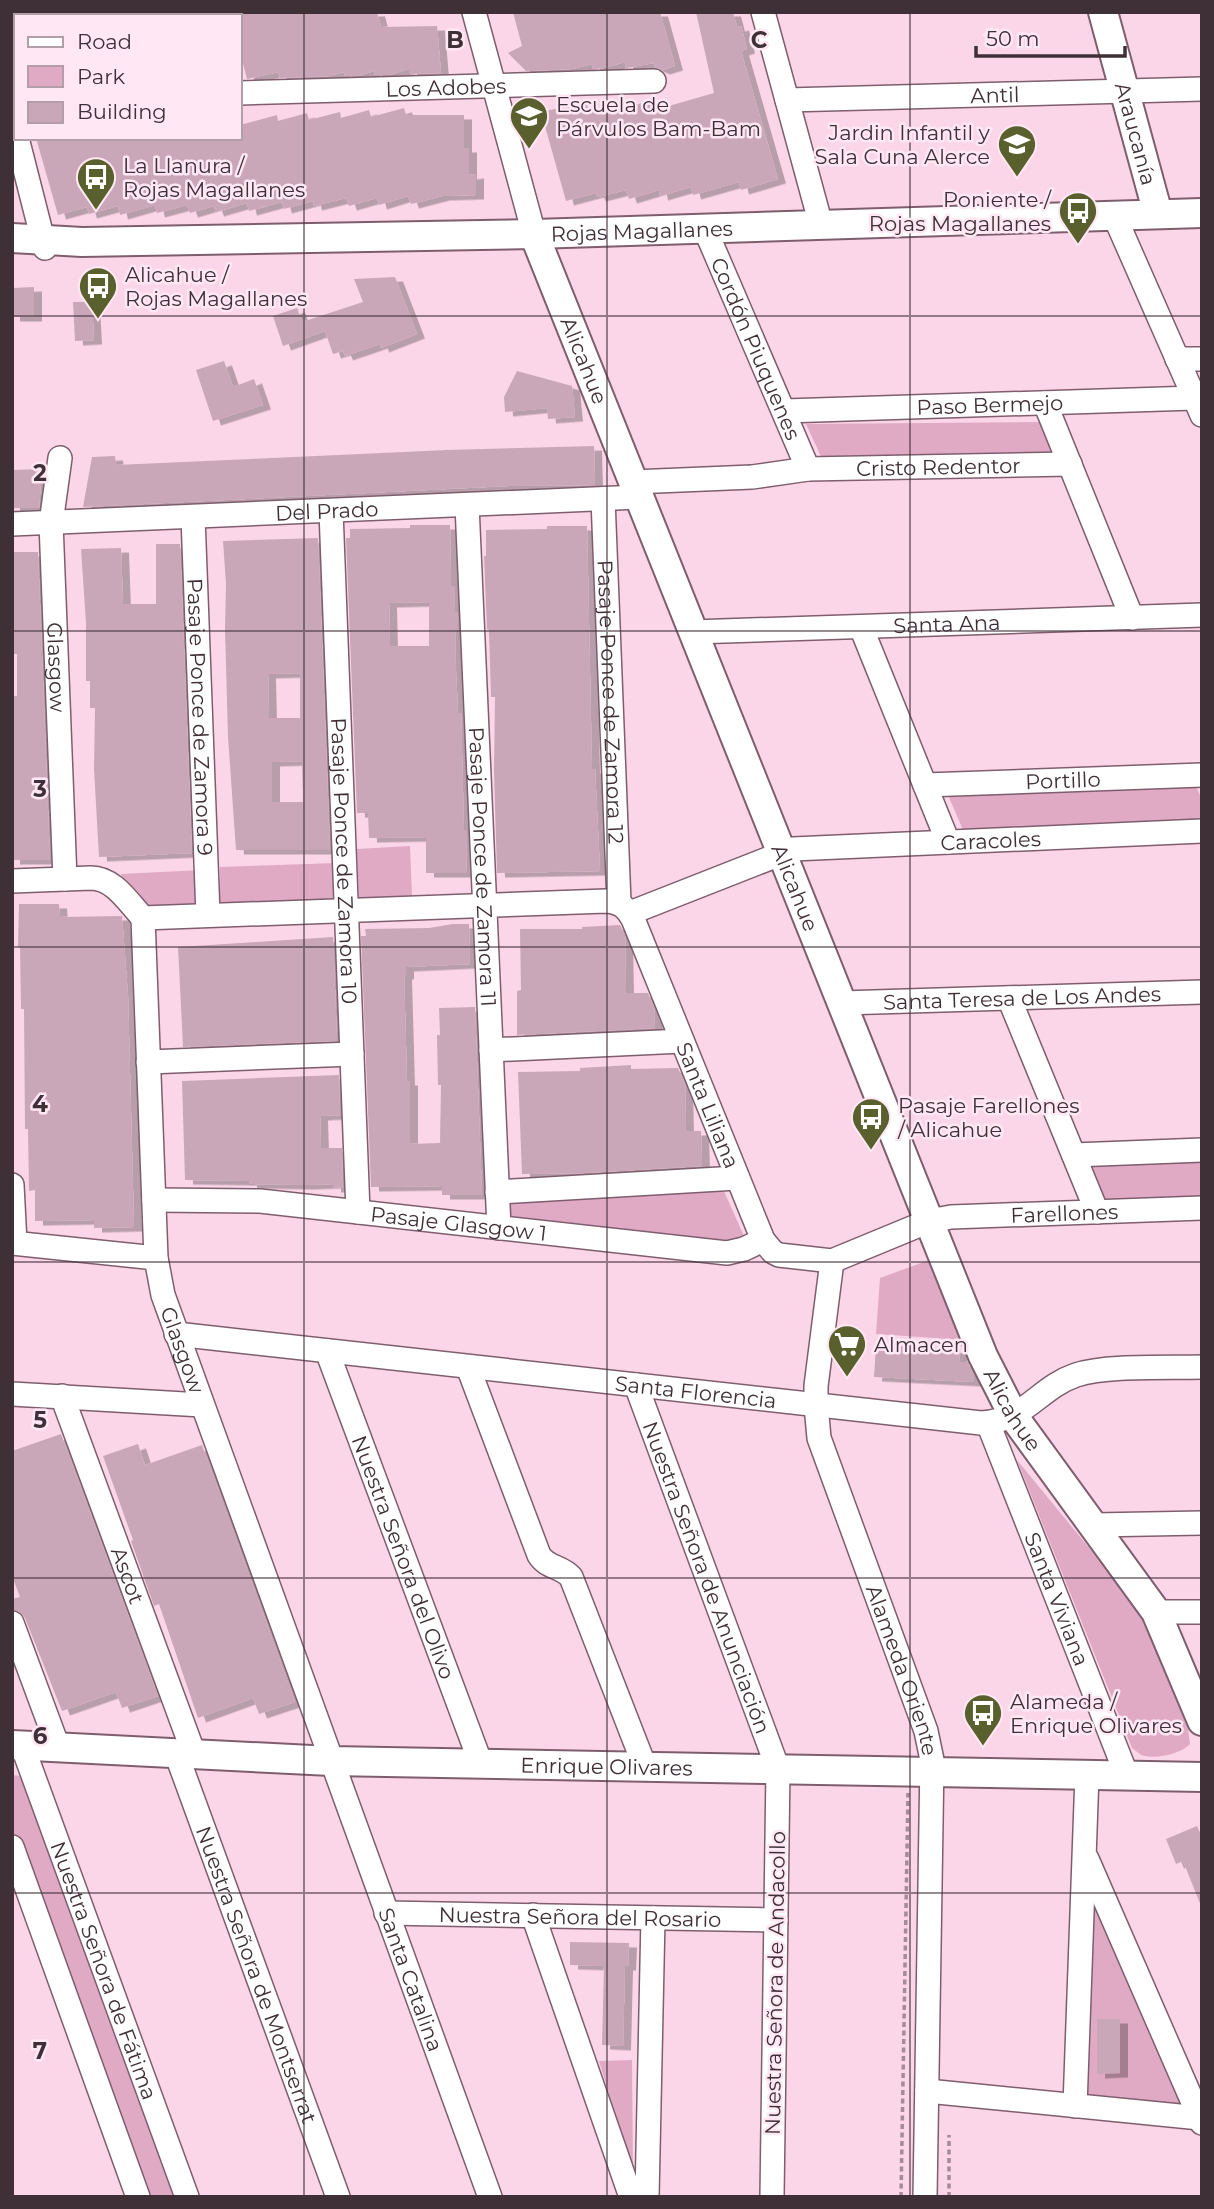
<svg xmlns="http://www.w3.org/2000/svg" width="1214" height="2209" font-family="Montserrat,sans-serif">
<style>
.green{fill:#e0aac5}
.building{fill:#caa7b8;fill-rule:evenodd;filter:url(#shadow)}
.lines{fill:none;stroke-linecap:round;stroke-linejoin:round}
.minor-casing{stroke:#7e5e6e;stroke-width:26}
.tertiary-casing{stroke:#7e5e6e;stroke-width:32}
.path{stroke:#a58a97;stroke-width:3.5;stroke-dasharray:5 3.5;stroke-linecap:butt}
.minor{stroke:#fff;stroke-width:23}
.tertiary{stroke:#fff;stroke-width:28}
.grid{fill:none;stroke:#3f3038;stroke-width:2;stroke-opacity:0.55}
.labels{text-anchor:middle;dominant-baseline:central;stroke-width:5;stroke-linejoin:round;paint-order:stroke}
.street-label{font-size:21px;fill:#3f3038;stroke:#ffe8f3}
.poi-label{font-size:21px;fill:#3f3038;stroke:#ffe8f3;text-anchor:start}
.grid-label{font-size:23px;text-anchor:middle;font-weight:bold;fill:#3f3038;stroke:#ffe8f3;stroke-width:5;stroke-linejoin:round;paint-order:stroke}
</style>
<defs>
<filter id="shadow"><feDropShadow dx="8" dy="4.5" stdDeviation="0" flood-color="#0004"/></filter>
</defs>
<rect width="100%" height="100%" fill="#fbd6e8"/>
<!-- green -->
<g class="green">
<polygon points="1042,422 1052,452 824,463 806,424"/>
<polygon points="1196,786 1202,800 1202,824 964,832 947,793"/>
<polygon points="410,846 412,896 359,899 357,849"/>
<polygon points="337,863 336,901 220,904 220,867"/>
<polygon points="202,870 201,908 151,909 122,884 121,874"/>
<polygon points="1202,1159 1202,1197 1100,1200 1086,1162"/>
<polygon points="723,1189 744,1236 738,1243 510,1216 510,1198"/>
<polygon points="932,1259 963,1340 876,1334 880,1278"/>
<path d="M1017,1460L1136,1605L1154,1644L1188,1729L1190,1744C1181,1754 1155,1760 1141,1755C1138,1753 1135,1750 1132,1748Z"/>
<polygon points="12,1775 22,1776 179,2197 146,2197 12,1833"/>
<polygon points="1093,1896 1185,2104 1180,2111 1089,2101 1085,2094"/>
<polygon points="632,2060 633,2173 599,2061"/>
</g>
<!-- building -->
<g class="building">
<polygon points="240,12 377,12 381,27 437,26 441,73 409,74 409,69 388,75 375,75 374,71 358,76 345,76 344,72 330,76 280,78 278,72 247,79 240,52"/>
<polygon points="513,12 660,12 675,66 662,70 655,67 654,63 626,68 625,62 604,68 593,69 592,64 572,69 526,71 508,53 522,46"/>
<polygon points="696,12 733,12 737,27 741,26 747,49 741,51 778,179 741,190 739,182 693,195 691,187 660,196 659,190 629,199 626,190 598,197 596,193 566,201 541,112 586,102 589,113 621,104 622,109 652,100 655,110 714,93"/>
<polygon points="404,108 406,115 464,115 464,148 469,148 469,175 476,174 476,195 442,196 411,204 408,196 379,205 377,198 349,206 346,198 314,206 313,201 284,209 282,202 249,211 247,203 216,212 214,206 190,213 187,205 157,213 155,205 120,215 118,206 89,214 87,207 58,215 36,138 240,138 240,125 277,115 278,121 307,113 309,120 340,112 341,118 369,110 371,117"/>
<polygon points="395,277 417,334 381,348 380,344 345,356 343,351 333,354 325,331 283,346 273,316 297,308 302,322 363,302 354,279"/>
<polygon points="34,287 34,317 12,317 12,288"/>
<polygon points="73,302 92,302 94,340 75,341"/>
<polygon points="224,361 233,387 254,379 263,405 213,421 196,370"/>
<polygon points="517,371 572,386 575,417 548,419 547,408 505,412 504,397"/>
<polygon points="594,446 595,485 508,486 83,507 92,457 115,456 116,465 447,450"/>
<polygon points="42,469 39,508 12,508 12,470"/>
<path d="M410,525H450L451,586H455V612L458,614V630H455L456,671L458,713H461L464,830H467L466,873H426V837L369,838L368,813H357L346,538H350V529L410,528ZM429,602V646H390L389,603Z"/>
<polygon points="547,526 587,526 592,769 595,769 600,871 497,873 494,772 495,697 491,697 489,630 487,629 484,556 486,556 486,530 547,529"/>
<path d="M318,538L330,850H236L228,737L225,629L226,584L223,541ZM300,673V718H269L268,674ZM302,761L303,802H272V762Z"/>
<polygon points="156,544 180,544 192,853 99,857 94,769 95,708 90,708 90,681 86,681 86,623 81,549 121,548 123,604 156,604"/>
<polygon points="12,552 38,552 50,860 12,860 12,696 17,696 17,654 12,654"/>
<polygon points="19,904 59,904 60,917 122,916 128,996 134,1227 94,1228 94,1220 35,1221 35,1190 29,1191 28,1129 25,1129 24,1009 21,1009 20,947 18,947"/>
<polygon points="453,924 469,924 470,964 406,967 406,975 404,975 407,1081 410,1081 410,1144 440,1143 441,1085 438,1085 437,1035 440,1035 439,1008 475,1007 482,1195 442,1195 442,1186 371,1187 361,936 366,936 365,929 429,928"/>
<polygon points="620,925 625,935 626,993 648,993 654,1008 655,1028 517,1035 517,991 521,990 520,929 582,929 582,927"/>
<polygon points="333,937 337,1041 183,1047 178,947"/>
<polygon points="631,1065 631,1069 678,1068 685,1084 686,1131 701,1131 702,1166 585,1173 522,1174 518,1072 580,1071 580,1068"/>
<polygon points="339,1075 340,1115 320,1116 321,1148 342,1148 343,1187 333,1188 333,1184 306,1185 249,1184 249,1181 185,1180 182,1081"/>
<polygon points="876,1345 960,1349 959,1362 968,1362 974,1376 974,1382 874,1377"/>
<polygon points="61,1434 158,1696 122,1708 116,1692 62,1711 25,1618 20,1612 12,1609 12,1599 20,1597 12,1576 12,1451"/>
<polygon points="138,1444 145,1465 202,1445 295,1702 259,1714 253,1698 198,1718 159,1604 154,1606 131,1541 133,1540 103,1456"/>
<polygon points="1197,1826 1202,1837 1201,1906 1183,1861 1176,1864 1166,1839"/>
<polygon points="570,1942 629,1943 628,1966 625,1966 623,2046 602,2045 604,1966 570,1965"/>
<polygon points="1097,2019 1120,2019 1120,2073 1097,2074"/>
</g>
<g class="lines">
<!-- minor casing -->
<g class="minor-casing">
<g id="minor">
<polyline points="474,12 534,234"/>
<polyline points="763,12 821,225"/>
<path id="s1" d="M240,93L654,81"/>
<polyline points="12,100 16,99"/>
<path id="s2" d="M787,100L1202,89"/>
<polyline points="17,138 45,248"/>
<polyline points="1114,215 1202,415"/>
<path id="s3" d="M705,229L808,469"/>
<polyline points="1177,359 1202,359"/>
<polyline points="1045,403 1132,618"/>
<path id="s4" d="M785,411L1194,398"/>
<path id="s5" d="M60,458L51,523L65,879"/>
<path id="s6" d="M633,482L752,477L808,469L1070,464"/>
<path id="s7" d="M603,499L619,903"/>
<path id="s8" d="M467,505L499,1228"/>
<path id="s9" d="M331,511L358,1212"/>
<path id="s10" d="M193,517L208,915"/>
<path id="s11" d="M12,524L639,497"/>
<polyline points="861,627 948,842"/>
<path id="s12" d="M693,632L1202,615"/>
<path id="s13" d="M925,785L1202,775"/>
<path id="s14" d="M12,881L91,878C114,878 128,902 143,918L606,901C620,902 626,907 633,919L763,1240L773,1252L779,1255L832,1261L929,1221L951,1217L1202,1208"/>
<path id="s15" d="M630,913L793,849L1202,831"/>
<path id="s16" d="M143,918L156,1258L163,1295L490,2197"/>
<polyline points="1009,998 1097,1212"/>
<path id="s17" d="M842,1003L1202,992"/>
<polyline points="491,1050 682,1041"/>
<polyline points="148,1062 352,1054"/>
<polyline points="1074,1155 1202,1150"/>
<polyline points="12,1185 15,1243"/>
<polyline points="497,1192 737,1178"/>
<path id="s18" d="M154,1200L260,1201L727,1253L744,1249L763,1240"/>
<polyline points="12,1243 156,1258"/>
<path id="s19" d="M832,1261L816,1386V1405L819,1438L926,1731L932,1760L925,2197"/>
<path id="s20" d="M176,1334L981,1423C1026,1421 1038,1388 1076,1375C1107,1365 1167,1368 1202,1367"/>
<path id="s21" d="M327,1351L481,1764"/>
<path d="M468,1367L539,1555C547,1568 561,1566 571,1577L645,1767"/>
<path id="s22" d="M636,1385L778,1769L772,2197"/>
<polyline points="12,1394 202,1405"/>
<path id="s23" d="M62,1396L194,1754"/>
<path id="s24" d="M988,1423L1127,1776"/>
<polyline points="1094,1525 1202,1523"/>
<polyline points="1156,1612 1202,1612"/>
<polyline points="12,1623 58,1747"/>
<path id="s25" d="M22,1745L187,2197"/>
<path id="s26" d="M176,1753L338,2197"/>
<polyline points="12,1847 138,2197"/>
<polyline points="1087,1859 1202,2123"/>
<path id="s27" d="M386,1913L776,1920"/>
<polyline points="533,1915 631,2197"/>
<polyline points="927,2091 1200,2118"/>
<polyline points="1075,2106 1087,1775"/>
<polyline points="647,2197 653,1918"/>
</g>
</g>
<!-- tertiary casing -->
<g class="tertiary-casing">
<g id="tertiary">
<path id="s28" d="M1103,12L1158,214"/>
<path id="s29" d="M534,234L983,1356L1014,1417L1156,1612L1202,1721"/>
<path id="s30" d="M12,238L82,242L534,234L1202,213"/>
<path id="s31" d="M12,1745L331,1761L1202,1777"/>
</g>
</g>
<!-- path -->
<g class="path">
<polyline points="901,2197 908,1793"/>
<polyline points="949,2197 949,2135"/>
</g>
<!-- minor -->
<use href="#minor" class="minor"/>
<!-- tertiary -->
<use href="#tertiary" class="tertiary"/>
</g>
<!-- grid -->
<path class="grid" d="M304,12V2197M607,12V2197M910,12V2197M12,316H1202M12,631H1202M12,947H1202M12,1262H1202M12,1578H1202M12,1893H1202"/>
<!-- icons -->
<defs>
<g id="school-pin" transform="scale(2.0125)"><path d="M0 17L-7.5 6A9.5 9.5 0 1 1 7.5 6Z" fill="#595f2d" stroke="#ffe8f3"/><path d="M0-5L7-2L0 1L-7-2ZM-4 1L0 2.5L4 1V4Q0 6-4 4Z" fill="#fff"/></g>
<g id="bus-pin" transform="scale(2.0125)"><path d="M0 17L-7.5 6A9.5 9.5 0 1 1 7.5 6Z" fill="#595f2d" stroke="#ffe8f3"/><path d="M-5-6H5V4H4V6H2V4H-2V6H-4V4H-5ZM-3.5-4V0h7V-4ZM-3.5 1.2v1.5H-2V1.2ZM2 1.2v1.5H3.5V1.2Z" fill="#fff"/></g>
<g id="supermarket-pin" transform="scale(2.0125)"><path d="M0 17L-7.5 6A9.5 9.5 0 1 1 7.5 6Z" fill="#595f2d" stroke="#ffe8f3"/><path d="M-6-5.5h2.5l.6 2H6L4.5 2H-2.5L-4.4-4H-6ZM-1.5 3.2a1.3 1.3 0 1 0 .1 0ZM3 3.2a1.3 1.3 0 1 0 .1 0Z" fill="#fff"/></g>
</defs>
<g fill-rule="evenodd">
<use href="#school-pin" x="529" y="116"/>
<use href="#school-pin" x="1017" y="144"/>
<use href="#bus-pin" x="96" y="177"/>
<use href="#bus-pin" x="1078" y="211"/>
<use href="#bus-pin" x="98" y="286"/>
<use href="#bus-pin" x="871" y="1117"/>
<use href="#supermarket-pin" x="847" y="1344"/>
<use href="#bus-pin" x="983" y="1713"/>
</g>
<g class="labels">
<!-- street labels -->
<g class="street-label">
<text stroke="none"><textPath href="#s1" startOffset="206">Los Adobes</textPath></text>
<text stroke="none"><textPath href="#s2" startOffset="208">Antil</textPath></text>
<text stroke="none"><textPath href="#s28" startOffset="126">Araucanía</textPath></text>
<text stroke="none"><textPath href="#s30" startOffset="630">Rojas Magallanes</textPath></text>
<text stroke="none"><textPath href="#s3" startOffset="130">Cordón Piuquenes</textPath></text>
<text stroke="none"><textPath href="#s29" startOffset="136">Alicahue</textPath></text>
<text stroke="none"><textPath href="#s4" startOffset="205">Paso Bermejo</textPath></text>
<text stroke="none"><textPath href="#s6" startOffset="306">Cristo Redentor</textPath></text>
<text stroke="none"><textPath href="#s11" startOffset="315">Del Prado</textPath></text>
<text stroke="none"><textPath href="#s12" startOffset="254">Santa Ana</textPath></text>
<text stroke="none"><textPath href="#s5" startOffset="210">Glasgow</textPath></text>
<text stroke="none"><textPath href="#s7" startOffset="203">Pasaje Ponce de Zamora 12</textPath></text>
<text stroke="none"><textPath href="#s10" startOffset="200">Pasaje Ponce de Zamora 9</textPath></text>
<text stroke="none"><textPath href="#s13" startOffset="138">Portillo</textPath></text>
<text stroke="none"><textPath href="#s15" startOffset="373">Caracoles</textPath></text>
<text stroke="none"><textPath href="#s9" startOffset="350">Pasaje Ponce de Zamora 10</textPath></text>
<text stroke="none"><textPath href="#s8" startOffset="362">Pasaje Ponce de Zamora 11</textPath></text>
<text stroke="none"><textPath href="#s29" startOffset="704">Alicahue</textPath></text>
<text stroke="none"><textPath href="#s17" startOffset="180">Santa Teresa de Los Andes</textPath></text>
<text stroke="none"><textPath href="#s14" startOffset="845">Santa Liliana</textPath></text>
<text stroke="none"><textPath href="#s14" startOffset="1307">Farellones</textPath></text>
<text stroke="none"><textPath href="#s18" startOffset="306">Pasaje Glasgow 1</textPath></text>
<text stroke="none"><textPath href="#s16" startOffset="436">Glasgow</textPath></text>
<text stroke="none"><textPath href="#s20" startOffset="523">Santa Florencia</textPath></text>
<text stroke="none"><textPath href="#s29" startOffset="1270">Alicahue</textPath></text>
<text stroke="none"><textPath href="#s21" startOffset="220">Nuestra Señora del Olivo</textPath></text>
<text stroke="none"><textPath href="#s23" startOffset="191">Ascot</textPath></text>
<text stroke="none"><textPath href="#s22" startOffset="205">Nuestra Señora de Anunciación</textPath></text>
<text stroke="none"><textPath href="#s24" startOffset="189">Santa Viviana</textPath></text>
<text stroke="none"><textPath href="#s19" startOffset="425">Alameda Oriente</textPath></text>
<text stroke="none"><textPath href="#s31" startOffset="595">Enrique Olivares</textPath></text>
<text stroke="none"><textPath href="#s27" startOffset="194">Nuestra Señora del Rosario</textPath></text>
<text stroke="none"><textPath href="#s25" startOffset="240">Nuestra Señora de Fátima</textPath></text>
<text stroke="none"><textPath href="#s26" startOffset="236">Nuestra Señora de Montserrat</textPath></text>
<text stroke="none"><textPath href="#s16" startOffset="1106">Santa Catalina</textPath></text>
<text transform="translate(775 1983) rotate(-89)">Nuestra Señora de Andacollo</text>
</g>
<!-- poi labels -->
<g class="poi-label">
<text x="556" y="104">Escuela de<tspan x="556" dy="24">Párvulos Bam-Bam</tspan></text>
<text x="990" y="132" text-anchor="end">Jardin Infantil y<tspan x="990" dy="24">Sala Cuna Alerce</tspan></text>
<text x="123" y="165">La Llanura /<tspan x="123" dy="24">Rojas Magallanes</tspan></text>
<text x="1051" y="199" text-anchor="end">Poniente /<tspan x="1051" dy="24">Rojas Magallanes</tspan></text>
<text x="125" y="274">Alicahue /<tspan x="125" dy="24">Rojas Magallanes</tspan></text>
<text x="898" y="1105">Pasaje Farellones<tspan x="898" dy="24">/ Alicahue</tspan></text>
<text x="874" y="1344">Almacen</text>
<text x="1010" y="1701">Alameda /<tspan x="1010" dy="24">Enrique Olivares</tspan></text>
</g>
</g>
<g class="grid-label">
<text x="455" y="48">B</text>
<text x="759" y="48">C</text>
<text x="40" y="481">2</text>
<text x="40" y="797">3</text>
<text x="40" y="1112">4</text>
<text x="40" y="1428">5</text>
<text x="40" y="1744">6</text>
<text x="40" y="2059">7</text>
</g>
<!-- border -->
<rect width="1214" height="2209" fill="none" stroke="#3f3038" stroke-width="28"/>
<!-- legend -->
<rect x="14" y="14" width="228" height="126" fill="#ffe8f3" stroke="#b29ea8" stroke-width="2"/>
<rect x="28" y="37" width="35" height="10" fill="#ffffff" stroke="#b29ea8" stroke-width="2"/>
<text x="77" y="49" font-size="21" fill="#3f3038">Road</text>
<rect x="28" y="66" width="35" height="21" fill="#e0aac5" stroke="#b29ea8" stroke-width="2"/>
<text x="77" y="84" font-size="21" fill="#3f3038">Park</text>
<rect x="28" y="102" width="35" height="21" fill="#caa7b8" stroke="#b29ea8" stroke-width="2"/>
<text x="77" y="119" font-size="21" fill="#3f3038">Building</text>
<!-- scale -->
<path d="M976 46v10h149v-10" fill="none" stroke="#3f3038" stroke-width="3.5"/>
<text x="986" y="46" font-size="21" fill="#3f3038" stroke="#ffe8f3" stroke-width="5" paint-order="stroke">50 m</text>
</svg>
